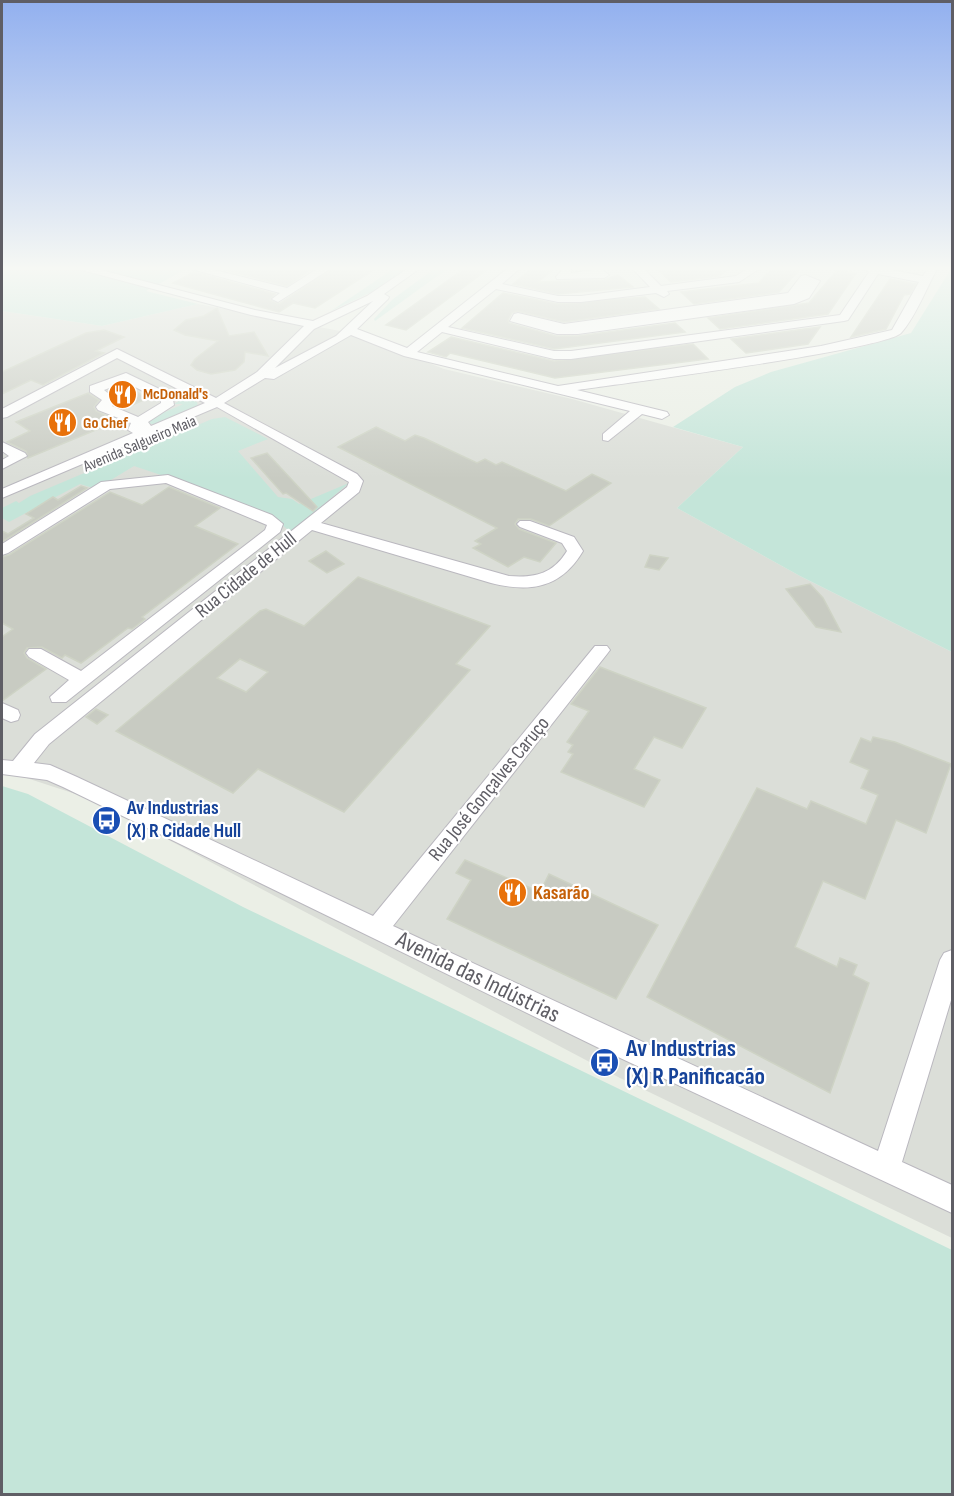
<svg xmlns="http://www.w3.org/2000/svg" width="954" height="1496" viewBox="0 0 954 1496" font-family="'Sofia Sans Condensed',sans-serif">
	<rect width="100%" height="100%" fill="#ebefe6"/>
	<polygon fill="#dbded8" points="198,304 356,334 444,369 572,399 743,447 677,508 800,576 952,652 952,1238 620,1078 91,799 2,770 2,311 102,326"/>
	<g fill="#c4e5d9">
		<polygon points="2,269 186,269 146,291 198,304 102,326 2,311"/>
		<polygon points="393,269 406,269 372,292 331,311"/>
		<polygon points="434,269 447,269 375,321 374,319 393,299"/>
		<polygon points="951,269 952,269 952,652 800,576 677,508 743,447 673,427 735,387 771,372 911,333"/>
		<path d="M 184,398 L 197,402 L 198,407 L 155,425 L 148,423 L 147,421 C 157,414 171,410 183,404 L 174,404 Z"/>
		<polygon points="225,417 268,439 238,451 278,497 292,499 299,504 349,483 291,532 282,525 200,488 134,466 96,489 80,484 9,522 2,518 2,508 16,501 19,503 30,496 212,419"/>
		<polygon points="2,786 28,794 243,907 952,1250 952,1494 2,1494"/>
	</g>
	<g fill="#c8cbc2" stroke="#ced3c5" stroke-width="1.5" fill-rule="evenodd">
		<polygon points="221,269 312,269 287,286"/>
		<polygon points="332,269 375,269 315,308 293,303 279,312 173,283 194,272 275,294 270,300 279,304"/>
		<polygon points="464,269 488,269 406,330 386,325"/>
		<polygon points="531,269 554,269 538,282 604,280 618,275 633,287 558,294 513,284"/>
		<polygon points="657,269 727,269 720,276 671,282"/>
		<polygon points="771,269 800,269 779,292 694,304 681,292 759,283"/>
		<polygon points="837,270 856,273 828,314 720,329 708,318 809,303"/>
		<polygon points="890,279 916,284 910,294 904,295 886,329 851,337"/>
		<polygon points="503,293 558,304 645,297 659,309 564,322 517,311 512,313 508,320 509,323 556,336 578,336 675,323 685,332 554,349 462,328"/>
		<polygon points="217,308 229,336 254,332 268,356 245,352 244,362 235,370 211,374 197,370 191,365 195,359 218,341 185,335 174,330 186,320 204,316"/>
		<polygon points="820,327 808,344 746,353 731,339"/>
		<polygon points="104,330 124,337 96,351 104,353 43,385 31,380 2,394 2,372 86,333"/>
		<polygon points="451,337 554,361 693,344 708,359 555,378 450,353 446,357 428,352"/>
		<polygon points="123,385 148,398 124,409 115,405 118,400 108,391"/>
		<polygon points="88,393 99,400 94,407 96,411 107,416 99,420 108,425 28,458 26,451 7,442 30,431 16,422"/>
		<polygon points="376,427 405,441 415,435 424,438 477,463 485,459 496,465 502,462 566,491 592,474 611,483 549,526 531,519 518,519 515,524 519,529 556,543 540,562 524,557 508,567 473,548 481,544 475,541 497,528 338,447"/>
		<polygon points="267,453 317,507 313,511 286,493 283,494 251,458"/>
		<polygon points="81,486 87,488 2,542 2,531 8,534 34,518 26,514 53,497 58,500"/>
		<polygon points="169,487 220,508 195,526 238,544 142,617 145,619 132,629 128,628 81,663 65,655 62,658 42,647 27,648 24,653 27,658 46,669 2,701 2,637 13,629 2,623 2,557 9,555 110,492 142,505"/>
		<polygon points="326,551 344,564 327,573 309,561"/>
		<polygon points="650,555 668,558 659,570 645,567"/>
		<path d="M 358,577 L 490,626 L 456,664 L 470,670 L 344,812 L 258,769 L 233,793 L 116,731 L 260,611 L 266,609 L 304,626 ZM 240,659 L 268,672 L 246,692 L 217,678 Z"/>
		<polygon points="810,584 823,598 841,632 816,627 786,589"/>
		<polygon points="600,667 706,708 682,748 654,737 634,769 660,780 644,807 561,772 573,754 568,752 573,745 567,742 589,711 571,704"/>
		<polygon points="96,709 108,715 97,724 86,717"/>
		<polygon points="873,737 895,742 951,764 926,833 896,820 865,899 823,881 795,947 837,967 840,958 857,965 853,975 869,983 830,1093 647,997 757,788 807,809 811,801 866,824 878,795 861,788 869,770 850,762 861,738 871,742"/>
		<polygon points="465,860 540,892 549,874 658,925 616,999 447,919 471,880 456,873"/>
	</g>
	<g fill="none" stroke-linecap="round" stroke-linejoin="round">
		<defs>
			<g id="minor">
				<path d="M 78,269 L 97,269 L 255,310 L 313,321 L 367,296 L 407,269 L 419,269 L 384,294 L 389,297 L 388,299 L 357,329 L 407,348 L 507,269 L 519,269 L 502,284 L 558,296 L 581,296 L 650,287 L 633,269 L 644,269 L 661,286 L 736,276 L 747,269 L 759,269 L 739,282 L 667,291 L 669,294 L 664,297 L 656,293 L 581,302 L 558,302 L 496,289 L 448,327 L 554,351 L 571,351 L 840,315 L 869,272 L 864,269 L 887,269 L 923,276 L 927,269 L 937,269 C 927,287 915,318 901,333 C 885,350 619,384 577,390 L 667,412 L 669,415 L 662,419 L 642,414 L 608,441 L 603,440 L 603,434 L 630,411 L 404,356 L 351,335 L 274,379 L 265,378 L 224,403 L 357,474 L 363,481 L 359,492 L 321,523 L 509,576 C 535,578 553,574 567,551 L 562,543 L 520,527 L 517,524 L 520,521 L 530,521 L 574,537 L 583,551 C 561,588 531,593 491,583 L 312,530 L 49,744 L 34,763 L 50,765 L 77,777 L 373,916 L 595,646 L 607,646 L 610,650 L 607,654 L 393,926 L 878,1151 L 940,960 L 944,953 L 952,950 L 952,997 L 902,1162 L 952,1185 L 952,1213 L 601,1049 L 63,787 L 47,780 L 2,774 L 2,760 L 13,761 L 35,734 L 347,487 L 349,482 L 217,407 L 2,498 L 2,489 L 133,433 L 128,430 L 131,423 L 98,410 L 96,407 L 102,400 L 90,392 L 90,386 L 126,373 L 172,395 L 174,405 L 148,422 L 151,426 L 205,403 L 117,358 L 7,417 L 2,418 L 2,409 L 117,349 L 216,398 L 257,372 L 304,326 L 251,315 ZM 878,274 L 919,282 L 892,330 L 821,346 L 558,386 L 417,352 L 442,332 L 554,359 L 571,359 L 844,321 L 848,320 ZM 373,301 L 336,336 L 275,368 L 314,329 ZM 125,382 L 161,400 L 161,403 L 138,417 L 112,406 L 116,400 L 104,390 Z"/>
				<polygon points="210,269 287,288 317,269 330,269 278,302 272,299 280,293 195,270"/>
				<polygon points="563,269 571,269 571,273 601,269 609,275 604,278 557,279 556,277"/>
				<polygon points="805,275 820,281 809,298 794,304 578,334 557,334 510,321 514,314 518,313 564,324 788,293 801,276"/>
				<polygon points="2,442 25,453 27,456 2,469 2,460 9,456 2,451"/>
				<polygon points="168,475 272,515 283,524 280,532 66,702 52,702 50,697 69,680 29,657 26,653 29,649 41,649 81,671 265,530 267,525 166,483 110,489 8,553 2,555 2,544 101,482"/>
				<polygon points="2,703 18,710 20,715 18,720 11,722 2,718"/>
			</g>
		</defs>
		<use href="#minor" stroke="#bab8bf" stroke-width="2"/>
		<use href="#minor" fill="#fff" fill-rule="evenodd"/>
	</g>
	<linearGradient id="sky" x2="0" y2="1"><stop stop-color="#92b0ef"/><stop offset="0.56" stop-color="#f6f8f4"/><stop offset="1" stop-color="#f6f8f4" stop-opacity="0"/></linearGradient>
	<rect width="954" height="479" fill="url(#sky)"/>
	<defs>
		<symbol id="restaurant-disc" viewBox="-11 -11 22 22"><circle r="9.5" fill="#e8710a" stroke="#fff"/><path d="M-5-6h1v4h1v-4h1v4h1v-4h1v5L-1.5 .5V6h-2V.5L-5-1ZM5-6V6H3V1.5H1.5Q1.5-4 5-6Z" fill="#fff"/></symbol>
		<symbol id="bus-disc" viewBox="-11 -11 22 22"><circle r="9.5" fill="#1a4fb4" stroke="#fff"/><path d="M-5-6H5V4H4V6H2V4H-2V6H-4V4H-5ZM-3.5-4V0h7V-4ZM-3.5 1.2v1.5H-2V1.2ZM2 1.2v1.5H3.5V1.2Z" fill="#fff"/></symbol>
	</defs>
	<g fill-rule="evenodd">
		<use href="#restaurant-disc" x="106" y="378" width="33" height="33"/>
		<use href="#restaurant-disc" x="46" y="406" width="33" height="33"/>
		<use href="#bus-disc" x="90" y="804" width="33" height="33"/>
		<use href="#restaurant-disc" x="496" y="876" width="33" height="33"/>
		<use href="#bus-disc" x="588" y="1046" width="33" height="33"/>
	</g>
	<g text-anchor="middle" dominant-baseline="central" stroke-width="4.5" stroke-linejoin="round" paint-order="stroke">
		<g font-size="16" font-weight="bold" fill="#c56008" stroke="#fff" text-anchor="start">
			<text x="143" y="394">McDonald's</text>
			<text x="83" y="423">Go Chef</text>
		</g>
		<g font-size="16" fill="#5f5e65" stroke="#fff">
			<text transform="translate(140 444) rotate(-23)">Avenida Salgueiro Maia</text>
		</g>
		<g font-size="20" fill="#5f5e65" stroke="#fff">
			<text transform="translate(246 575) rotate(-39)">Rua Cidade de Hull</text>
			<text transform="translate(489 789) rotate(-51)">Rua José Gonçalves Caruço</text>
		</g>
		<g font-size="20" font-weight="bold" fill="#164399" stroke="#fff" text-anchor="start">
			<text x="127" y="808">Av Industrias<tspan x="127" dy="23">(X) R Cidade Hull</tspan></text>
		</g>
		<g font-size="20" font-weight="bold" fill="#c56008" stroke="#fff" text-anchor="start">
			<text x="533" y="893">Kasarão</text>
		</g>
		<g font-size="24" fill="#5f5e65" stroke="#fff">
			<text transform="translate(478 977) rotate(26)">Avenida das Indústrias</text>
		</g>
		<g font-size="24" font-weight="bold" fill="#164399" stroke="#fff" text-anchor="start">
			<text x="626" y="1048">Av Industrias<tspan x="626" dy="28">(X) R Panificacão</tspan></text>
		</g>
	</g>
	<rect width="954" height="1496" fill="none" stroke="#5f5e65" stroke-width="6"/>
</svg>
